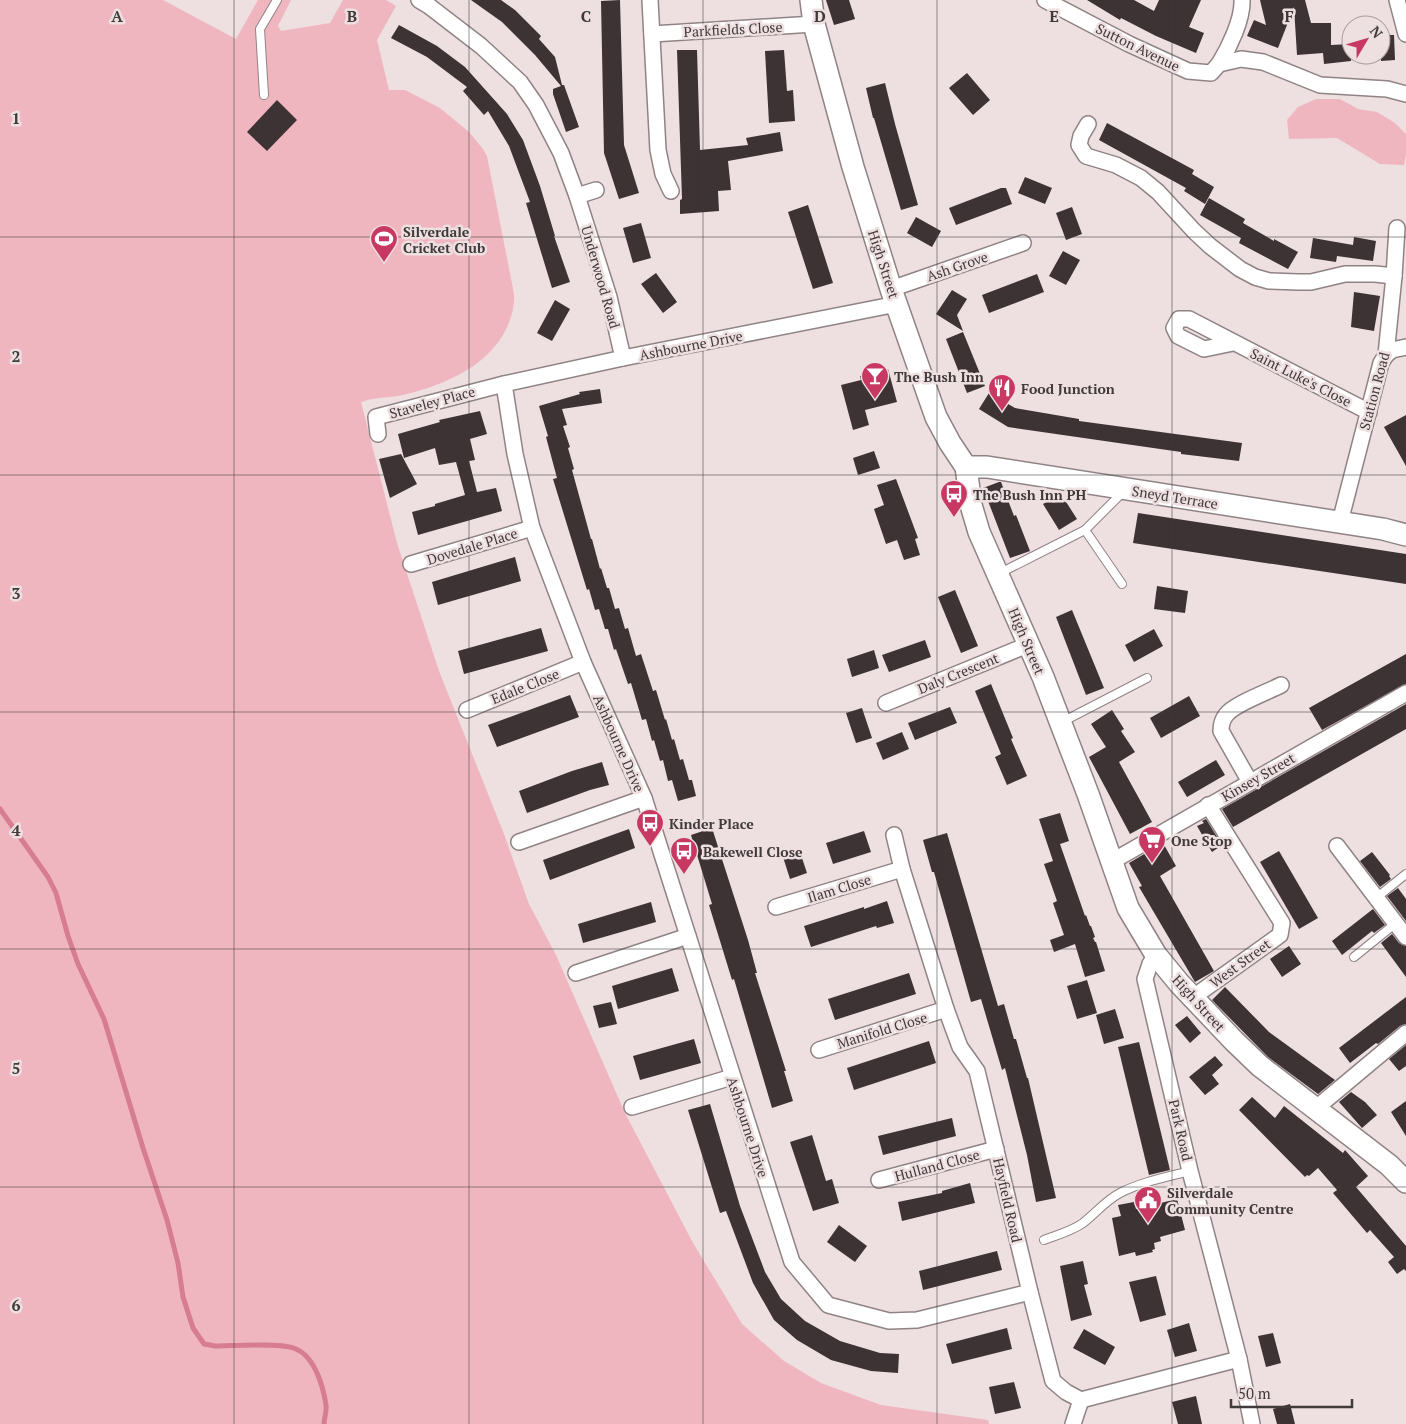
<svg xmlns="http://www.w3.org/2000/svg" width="1406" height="1424" viewBox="0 0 1406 1424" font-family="'PT Serif',serif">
	<rect width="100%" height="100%" fill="#eedfe1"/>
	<g fill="#f0b6c0">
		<path d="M 0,0 L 163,0 L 236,39 L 258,0 L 291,0 L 278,26 L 281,31 L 330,23 L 343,0 L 386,0 L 396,6 L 377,40 L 389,90 L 405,90 L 440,108 L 469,132 L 483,149 L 487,156 L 514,294 C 514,300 514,307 512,313 C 500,362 447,385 403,395 C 389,398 374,397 361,402 L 397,543 L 439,671 L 504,834 L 529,904 L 556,955 L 625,1113 L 693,1243 L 742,1324 L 784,1361 L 821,1383 L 881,1405 L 988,1420 L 989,1424 L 0,1424 Z"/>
		<polygon points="1316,99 1340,99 1358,109 1377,112 1395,123 1406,134 1406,154 1404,165 1380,164 1337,138 1289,139 1287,120 1298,107"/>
	</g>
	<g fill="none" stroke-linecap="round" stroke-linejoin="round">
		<path stroke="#d67d8f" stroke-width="5" d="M 0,809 L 48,877 L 56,893 L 68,936 L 78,964 L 104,1019 L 143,1148 L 167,1220 L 178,1263 L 183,1297 L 193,1328 L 204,1344 L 215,1346 C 232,1346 282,1342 296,1349 C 315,1357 323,1386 326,1405 C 327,1411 324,1418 324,1424"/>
	</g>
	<g fill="#3d3234">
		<polygon points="471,0 501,0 515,10 541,36 539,39 555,57 562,85 564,85 579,127 566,132 553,94 553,89 561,86 535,55 502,22"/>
		<polygon points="620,0 624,145 639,193 619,199 604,153 601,1"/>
		<polygon points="826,0 849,0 855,19 834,25"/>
		<polygon points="1087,0 1134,0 1154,11 1159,0 1201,0 1189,27 1204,33 1196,53 1156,36 1121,18 1120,20"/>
		<polygon points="1260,0 1305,0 1311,23 1331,23 1331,45 1351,44 1351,61 1324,64 1323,53 1297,55 1294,7 1278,48 1247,36 1254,20 1266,25"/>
		<polygon points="399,25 437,46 465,67 507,114 523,140 540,186 555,236 554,236 570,282 552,288 526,203 530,202 509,146 488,111 484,115 463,91 467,87 427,57 391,38"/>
		<polygon points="1381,35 1394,35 1395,60 1381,61"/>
		<polygon points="677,50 697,50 700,150 748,145 746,138 780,132 783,151 728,161 731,190 718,191 719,211 680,214 680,200 682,199"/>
		<polygon points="784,50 787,91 793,90 795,121 769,123 765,51"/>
		<polygon points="967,73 990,100 973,115 949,88"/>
		<polygon points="885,83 895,124 918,205 901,210 874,118 873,118 866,88"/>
		<polygon points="277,100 297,120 267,151 247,132"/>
		<polygon points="1107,123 1194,170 1192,174 1214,187 1205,204 1184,191 1186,188 1099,140"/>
		<polygon points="1025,177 1052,188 1045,204 1018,193"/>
		<polygon points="1001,188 1006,188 1012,204 956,225 949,208"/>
		<polygon points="1209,198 1245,219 1243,223 1274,241 1274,239 1298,252 1288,269 1239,243 1241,238 1200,215"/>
		<polygon points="808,205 833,283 813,289 788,212"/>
		<polygon points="1072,207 1082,234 1066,240 1056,213"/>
		<polygon points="916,217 941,231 932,247 907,233"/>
		<polygon points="641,223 651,258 633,263 623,228"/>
		<polygon points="1354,237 1376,241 1373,261 1337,256 1336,262 1310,258 1313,238 1353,245"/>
		<polygon points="1063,251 1080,260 1066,285 1049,276"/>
		<polygon points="656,273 677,302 663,313 641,284"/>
		<polygon points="1037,274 1044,292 989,313 982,295"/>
		<polygon points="952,290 967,299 957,315 963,331 936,314"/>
		<polygon points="1354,292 1380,296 1374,331 1351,327"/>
		<polygon points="555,300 570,309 552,341 537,333"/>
		<polygon points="963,332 985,386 967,393 946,339"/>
		<polygon points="888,369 897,402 865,410 869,425 853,430 841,385 861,380 860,376"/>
		<polygon points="600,389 602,403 562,409 567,425 563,426 570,447 568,448 574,469 572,470 591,539 592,539 600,569 601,568 607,588 609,588 615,609 619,608 625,629 628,628 636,656 641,654 653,691 656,690 665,720 666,719 672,740 674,739 680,760 683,759 689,780 692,780 696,796 678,801 672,780 668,781 663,760 660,761 654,740 652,741 646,719 642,720 631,683 628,684 616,649 614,650 608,629 605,629 599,609 595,610 589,589 587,590 553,479 557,478 546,437 548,436 539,406 580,394 579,392"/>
		<polygon points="989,393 1015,408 1079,419 1079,421 1242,443 1239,461 1181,454 1181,452 1008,427 979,409"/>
		<polygon points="480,411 487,434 470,439 475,460 469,461 477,492 496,488 502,511 418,535 412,512 435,506 435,504 465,495 456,462 439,465 435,448 404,458 398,434 440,422 439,420"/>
		<polygon points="1406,415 1406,466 1384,427"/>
		<polygon points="874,451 880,468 858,475 853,458"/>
		<polygon points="401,454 417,484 390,498 379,459"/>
		<polygon points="896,479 918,538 915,539 920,555 904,560 897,540 886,544 874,509 884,505 877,485"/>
		<polygon points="999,482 1001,482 1014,516 1016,515 1030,551 1010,558 983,488"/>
		<polygon points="1061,494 1077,519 1059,530 1043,504"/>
		<polygon points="1138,513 1406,554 1406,584 1133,543"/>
		<polygon points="515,557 521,581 438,605 432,582"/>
		<polygon points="1157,586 1188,591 1185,613 1154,609"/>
		<polygon points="955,590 978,646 961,653 938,597"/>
		<polygon points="1072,610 1104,688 1086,695 1056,617"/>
		<polygon points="541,628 548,651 464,674 458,651"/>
		<polygon points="1154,629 1163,646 1134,662 1125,645"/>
		<polygon points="925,640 931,657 889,672 882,655"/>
		<polygon points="874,650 879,668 852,677 847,659"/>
		<polygon points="1406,654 1406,684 1322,730 1309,708"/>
		<polygon points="991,684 1013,738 1011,739 1027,776 1007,785 995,757 1001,754 975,691"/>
		<polygon points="570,695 579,717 497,747 488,725"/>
		<polygon points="1189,696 1200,716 1161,738 1150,718"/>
		<polygon points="1406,704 1406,729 1233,827 1222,809"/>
		<polygon points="950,707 957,723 915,740 908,723"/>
		<polygon points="862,708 872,738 856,743 846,713"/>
		<polygon points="1112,710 1124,729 1121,731 1135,752 1119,762 1152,822 1130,834 1089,757 1106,747 1091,724"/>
		<polygon points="902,732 909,749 883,760 876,743"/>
		<polygon points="1216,760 1225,775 1187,797 1178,782"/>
		<polygon points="602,762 609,785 590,790 527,813 519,791 572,771"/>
		<polygon points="1060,813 1069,841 1060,844 1085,916 1086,915 1090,926 1091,926 1095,937 1093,938 1095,942 1096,942 1105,971 1085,977 1075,944 1054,952 1050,940 1064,935 1053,903 1057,901 1044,864 1053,861 1039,819"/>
		<polygon points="1206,819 1222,845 1212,852 1197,826 1204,823 1202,821"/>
		<polygon points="712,828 748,940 757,973 755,973 786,1071 784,1071 793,1101 772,1108 734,979 732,980 709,905 712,904 691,835"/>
		<polygon points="629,829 635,848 550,880 543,860"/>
		<polygon points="864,831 871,852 833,864 826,843"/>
		<polygon points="947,833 998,1006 1004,1004 1014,1039 1016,1039 1027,1078 1028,1078 1056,1198 1036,1202 1027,1155 1005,1068 1002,1070 981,999 971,1002 934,872 932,872 923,840"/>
		<polygon points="1163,843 1176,866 1160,876 1214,971 1195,982 1139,887 1142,886 1129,863"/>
		<polygon points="1279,851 1318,918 1299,929 1260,862"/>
		<polygon points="800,852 807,873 790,879 783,857"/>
		<polygon points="1372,852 1390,875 1389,876 1391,879 1380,887 1360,861"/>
		<polygon points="1398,888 1406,899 1406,921 1387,896"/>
		<polygon points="887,901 894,923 877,928 876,926 811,947 804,926 864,907 864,909"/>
		<polygon points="651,902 656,922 583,943 578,924"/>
		<polygon points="1373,909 1385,925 1374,933 1372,931 1342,955 1332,941"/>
		<polygon points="1392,934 1399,943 1406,946 1406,977 1381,943"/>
		<polygon points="1289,946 1301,964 1282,977 1270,959"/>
		<polygon points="672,968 679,991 618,1009 612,986"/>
		<polygon points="909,973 916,994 835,1020 828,999"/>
		<polygon points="1087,980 1097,1013 1077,1019 1067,986"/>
		<polygon points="1225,987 1269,1032 1335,1080 1318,1094 1268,1057 1212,1000"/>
		<polygon points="1406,997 1406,1024 1400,1026 1378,1044 1376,1043 1350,1063 1339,1048"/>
		<polygon points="611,1002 617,1024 599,1028 593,1006"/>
		<polygon points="1115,1009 1124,1038 1104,1044 1096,1015"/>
		<polygon points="1187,1016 1201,1033 1190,1043 1175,1025"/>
		<polygon points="694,1039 701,1063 640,1080 633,1056"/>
		<polygon points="929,1041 936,1063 854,1090 847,1068"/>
		<polygon points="1139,1042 1170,1170 1149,1175 1118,1047"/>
		<polygon points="1406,1045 1406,1066 1399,1071 1389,1059"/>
		<polygon points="1215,1056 1223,1065 1212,1075 1219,1084 1205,1095 1189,1077"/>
		<polygon points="1351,1092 1365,1102 1377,1115 1362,1128 1339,1102"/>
		<polygon points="1252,1097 1275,1118 1284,1106 1343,1153 1345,1150 1368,1176 1356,1187 1406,1246 1406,1271 1404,1269 1397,1274 1388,1262 1394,1257 1370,1230 1367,1233 1333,1193 1337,1190 1318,1168 1309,1176 1307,1175 1305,1177 1239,1110"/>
		<polygon points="1406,1101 1406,1136 1391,1112"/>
		<polygon points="710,1104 740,1206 765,1272 781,1299 805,1321 840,1341 880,1353 899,1354 898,1373 871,1371 831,1360 797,1340 774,1320 753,1283 726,1211 720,1213 688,1110"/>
		<polygon points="952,1118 956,1136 883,1155 878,1136"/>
		<polygon points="812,1135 826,1181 832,1179 839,1203 813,1211 790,1142"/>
		<polygon points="970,1183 975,1203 902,1221 898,1202 942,1193 942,1191"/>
		<polygon points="1177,1199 1185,1230 1160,1237 1161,1241 1154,1243 1155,1249 1152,1250 1153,1252 1136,1256 1135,1252 1119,1256 1112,1218 1121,1216 1118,1205 1134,1202 1136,1209"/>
		<polygon points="839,1225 867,1246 855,1262 827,1242"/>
		<polygon points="997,1251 1002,1270 923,1290 919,1271"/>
		<polygon points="1083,1261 1088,1284 1084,1285 1092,1315 1071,1321 1060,1266"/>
		<polygon points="1156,1276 1166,1315 1140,1322 1129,1282"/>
		<polygon points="1189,1323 1197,1351 1175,1357 1167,1330"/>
		<polygon points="1007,1328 1012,1349 952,1364 946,1344"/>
		<polygon points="1084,1329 1115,1347 1105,1365 1073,1348"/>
		<polygon points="1273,1333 1281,1363 1266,1367 1258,1336"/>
		<polygon points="1014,1382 1021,1408 995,1414 989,1387"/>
		<polygon points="1196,1396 1202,1424 1178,1424 1172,1402"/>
		<polygon points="1290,1404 1295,1424 1277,1424 1273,1409"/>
	</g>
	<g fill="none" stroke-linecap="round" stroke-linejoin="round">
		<defs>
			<g id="lane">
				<polyline points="264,95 260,29 277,0"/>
				<polyline points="1085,530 1122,584"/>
				<polyline points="998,574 1085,530 1123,492"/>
				<polyline points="1062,722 1147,678"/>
				<polyline points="1376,898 1406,874"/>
				<polyline points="1354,957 1396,923"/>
				<path d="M 1044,1240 C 1057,1235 1072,1231 1083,1223 C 1096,1213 1105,1201 1120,1193 C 1141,1182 1167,1177 1190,1171"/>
			</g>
			<g id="street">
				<polyline points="419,0 429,6 481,46 520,82 536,105 561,153 577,196 609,297 623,358"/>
				<polyline points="650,0 658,150 663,174 671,191"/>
				<polyline points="1045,0 1129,44 1188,71 1211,73 1219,64 1241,59 1263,62 1320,85 1387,89 1406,94"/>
				<polyline points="1397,0 1406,34"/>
				<polyline points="652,34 814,24"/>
				<path d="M 1219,64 C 1229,48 1243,19 1242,0"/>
				<polyline points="1088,124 1081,136 1079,145 1086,156 1116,165 1141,178 1158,192 1194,231 1210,246 1240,269 1255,277 1269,281 1298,282 1311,282 1345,274 1375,274 1394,276"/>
				<polyline points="577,196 596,190"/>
				<polyline points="891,289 1023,243"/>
				<polyline points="897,304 623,358 504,384 515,454 532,528 583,662 644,798 792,1262 828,1305 889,1321 917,1320 1030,1292"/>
				<polyline points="1233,343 1204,349 1178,336 1174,328 1179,319 1189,319 1369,412"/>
				<polyline points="1386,355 1392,350 1406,347"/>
				<polyline points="378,434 376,417 504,384"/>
				<polyline points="1340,522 1381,363 1386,355 1394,276 1397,228"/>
				<polyline points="411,564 532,528"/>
				<polyline points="886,703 1030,644"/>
				<polyline points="467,710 583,662"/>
				<path d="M 1250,782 L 1221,731 C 1221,725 1222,720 1226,715 C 1234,704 1268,692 1281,685"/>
				<polyline points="894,835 902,869 946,1009 960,1047 977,1071 1030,1292 1053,1381 1066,1392 1081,1400 1239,1359"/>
				<polyline points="519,842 644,798"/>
				<polyline points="1337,846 1406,937"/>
				<polyline points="1111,862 1406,693"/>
				<polyline points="776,907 902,869"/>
				<polyline points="1156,955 1150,964 1145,979 1190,1171 1239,1359 1252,1424"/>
				<polyline points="576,973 688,936"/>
				<polyline points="1192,998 1280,935 1282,923 1208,805"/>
				<polyline points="819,1050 946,1009"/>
				<polyline points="632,1107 732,1077"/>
				<polyline points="1315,1109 1406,1033"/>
				<polyline points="879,1180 996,1149"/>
				<polyline points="1073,1424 1081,1400"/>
			</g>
			<g id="secondary">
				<polyline points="811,0 814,24 853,167 891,289 936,417 950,443 966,467 971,505 979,532 1043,677 1088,794 1128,908 1156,955 1179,983 1234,1041 1260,1066 1389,1165 1406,1182"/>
				<polyline points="966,467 987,467 1383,529 1406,535"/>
			</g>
		</defs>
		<use href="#lane" stroke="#908385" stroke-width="10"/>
		<use href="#street" stroke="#908385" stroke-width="18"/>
		<use href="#secondary" stroke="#908385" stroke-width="24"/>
		<use href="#lane" stroke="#fff" stroke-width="8"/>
		<use href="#street" stroke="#fff" stroke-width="15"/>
		<use href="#secondary" stroke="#fff" stroke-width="21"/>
	</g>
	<path fill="none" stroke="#403a3b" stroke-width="1" stroke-opacity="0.55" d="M 234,0 L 234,1424M 469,0 L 469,1424M 703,0 L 703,1424M 937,0 L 937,1424M 1172,0 L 1172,1424M 0,237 L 1406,237M 0,475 L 1406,475M 0,712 L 1406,712M 0,949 L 1406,949M 0,1187 L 1406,1187"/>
	<defs>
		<symbol id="stadium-pin" viewBox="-11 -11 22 30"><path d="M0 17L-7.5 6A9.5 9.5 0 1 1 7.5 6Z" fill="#c73963" stroke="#eedfe1"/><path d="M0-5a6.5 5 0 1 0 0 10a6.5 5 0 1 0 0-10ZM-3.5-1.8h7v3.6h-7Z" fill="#fff"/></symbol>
		<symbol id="bar-pin" viewBox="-11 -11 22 30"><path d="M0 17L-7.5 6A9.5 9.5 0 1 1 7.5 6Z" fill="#c73963" stroke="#eedfe1"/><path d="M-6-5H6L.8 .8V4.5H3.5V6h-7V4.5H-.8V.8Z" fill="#fff"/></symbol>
		<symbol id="restaurant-pin" viewBox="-11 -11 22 30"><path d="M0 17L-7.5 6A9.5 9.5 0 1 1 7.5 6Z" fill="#c73963" stroke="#eedfe1"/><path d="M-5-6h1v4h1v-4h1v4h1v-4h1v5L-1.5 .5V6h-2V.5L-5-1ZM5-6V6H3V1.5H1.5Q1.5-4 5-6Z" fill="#fff"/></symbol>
		<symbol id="bus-pin" viewBox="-11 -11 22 30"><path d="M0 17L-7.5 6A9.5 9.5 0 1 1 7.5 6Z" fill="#c73963" stroke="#eedfe1"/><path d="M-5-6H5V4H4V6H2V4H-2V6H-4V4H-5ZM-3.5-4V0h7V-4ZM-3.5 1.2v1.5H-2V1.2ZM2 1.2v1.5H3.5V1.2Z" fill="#fff"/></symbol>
		<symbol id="supermarket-pin" viewBox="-11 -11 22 30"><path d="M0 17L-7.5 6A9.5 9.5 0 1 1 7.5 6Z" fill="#c73963" stroke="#eedfe1"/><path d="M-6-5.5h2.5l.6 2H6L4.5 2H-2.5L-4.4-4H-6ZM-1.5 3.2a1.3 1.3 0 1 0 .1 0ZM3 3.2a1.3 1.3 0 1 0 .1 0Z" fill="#fff"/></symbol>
		<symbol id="civic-pin" viewBox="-11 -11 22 30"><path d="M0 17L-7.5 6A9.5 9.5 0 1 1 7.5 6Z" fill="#c73963" stroke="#eedfe1"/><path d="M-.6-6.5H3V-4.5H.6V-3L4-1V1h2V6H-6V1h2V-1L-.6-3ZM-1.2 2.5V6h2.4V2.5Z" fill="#fff"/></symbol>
	</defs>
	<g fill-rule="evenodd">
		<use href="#stadium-pin" x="368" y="223" width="32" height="43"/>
		<use href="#bar-pin" x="859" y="360" width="32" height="43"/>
		<use href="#restaurant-pin" x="986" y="372" width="32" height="43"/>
		<use href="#bus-pin" x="938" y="478" width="32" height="43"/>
		<use href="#bus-pin" x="634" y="807" width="32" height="43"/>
		<use href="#supermarket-pin" x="1136" y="824" width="32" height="43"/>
		<use href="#bus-pin" x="668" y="835" width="32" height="43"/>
		<use href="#civic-pin" x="1132" y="1184" width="32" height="43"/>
	</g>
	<g text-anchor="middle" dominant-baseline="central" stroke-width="5" stroke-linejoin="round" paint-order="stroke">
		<g font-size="14" fill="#403a3b" stroke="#eedfe1">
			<text transform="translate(733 29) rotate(-3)">Parkfields Close</text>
			<text transform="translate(1138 47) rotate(26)">Sutton Avenue</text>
			<text transform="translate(884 264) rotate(72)">High Street</text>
			<text transform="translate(957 266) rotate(-19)">Ash Grove</text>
			<text transform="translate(601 277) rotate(74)">Underwood Road</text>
			<text transform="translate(691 345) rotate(-11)">Ashbourne Drive</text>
			<text transform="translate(1301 377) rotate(27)">Saint Luke's Close</text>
			<text transform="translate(1374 391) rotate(-75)">Station Road</text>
			<text transform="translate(432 402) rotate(-15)">Staveley Place</text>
			<text transform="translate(1175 497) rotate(9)">Sneyd Terrace</text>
			<text transform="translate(472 546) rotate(-17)">Dovedale Place</text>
			<text transform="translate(1027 641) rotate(67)">High Street</text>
			<text transform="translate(958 673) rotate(-22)">Daly Crescent</text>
			<text transform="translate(525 686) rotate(-22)">Edale Close</text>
			<text transform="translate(619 743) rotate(66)">Ashbourne Drive</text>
			<text transform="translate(1258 777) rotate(-30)">Kinsey Street</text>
			<text transform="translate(839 888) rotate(-17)">Ilam Close</text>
			<text transform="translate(1240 963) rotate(-36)">West Street</text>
			<text transform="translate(1199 1003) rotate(48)">High Street</text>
			<text transform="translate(882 1030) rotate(-17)">Manifold Close</text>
			<text transform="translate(748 1127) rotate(72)">Ashbourne Drive</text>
			<text transform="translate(1181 1130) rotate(77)">Park Road</text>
			<text transform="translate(937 1165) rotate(-15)">Hulland Close</text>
			<text transform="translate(1008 1200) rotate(77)">Hayfield Road</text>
		</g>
		<g font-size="14" font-weight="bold" fill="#403a3b" stroke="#eedfe1" text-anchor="start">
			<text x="403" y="231">Silverdale<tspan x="403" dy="16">Cricket Club</tspan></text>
			<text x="894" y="376">The Bush Inn</text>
			<text x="1021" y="388">Food Junction</text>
			<text x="973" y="494">The Bush Inn PH</text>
			<text x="669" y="823">Kinder Place</text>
			<text x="1171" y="840">One Stop</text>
			<text x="703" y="851">Bakewell Close</text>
			<text x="1167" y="1192">Silverdale<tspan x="1167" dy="16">Community Centre</tspan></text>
		</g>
	</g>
	<g font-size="16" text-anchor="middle" font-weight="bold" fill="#403a3b" stroke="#eedfe1" stroke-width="5" stroke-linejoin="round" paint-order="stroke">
		<text x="117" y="22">A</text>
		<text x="352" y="22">B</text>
		<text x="586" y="22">C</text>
		<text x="820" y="22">D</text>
		<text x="1054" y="22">E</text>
		<text x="1289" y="22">F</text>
		<text x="16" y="124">1</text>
		<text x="16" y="362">2</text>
		<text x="16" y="599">3</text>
		<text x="16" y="836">4</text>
		<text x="16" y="1074">5</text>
		<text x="16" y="1311">6</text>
	</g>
	<g transform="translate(1366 40) rotate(52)"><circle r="24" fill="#eedfe1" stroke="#a89d9f"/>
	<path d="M0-4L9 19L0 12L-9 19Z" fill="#c73963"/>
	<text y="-8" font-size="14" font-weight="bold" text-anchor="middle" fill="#403a3b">N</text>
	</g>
	<path d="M1231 1399v8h121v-8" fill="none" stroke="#403a3b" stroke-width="2.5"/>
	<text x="1238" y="1399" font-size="15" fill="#403a3b" stroke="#eedfe1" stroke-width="4" paint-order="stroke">50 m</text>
</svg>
